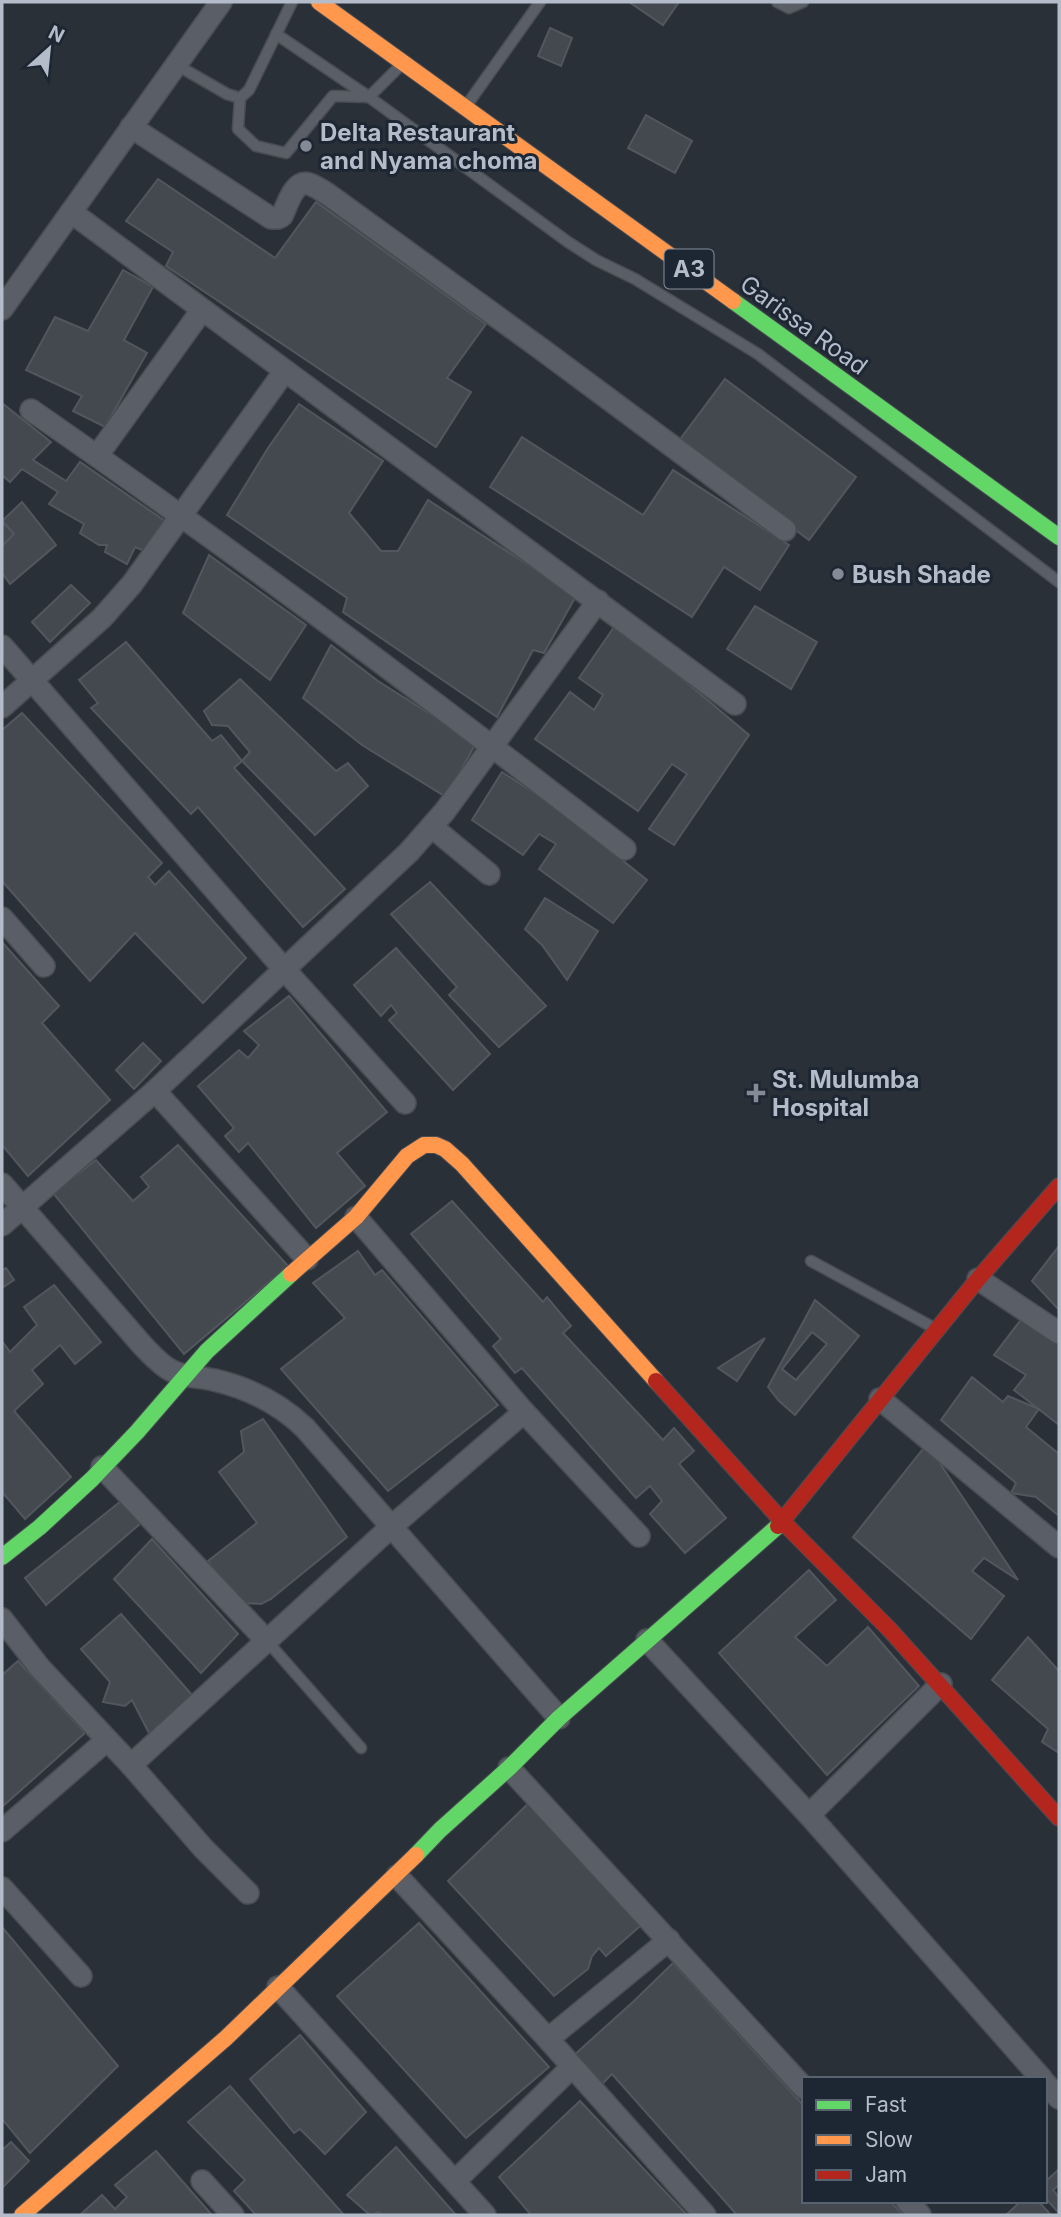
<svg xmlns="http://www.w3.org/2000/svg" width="1061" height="2217" viewBox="0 0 1061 2217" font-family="Inter,sans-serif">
	<rect width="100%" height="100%" fill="#2a3038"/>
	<g fill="#444950" stroke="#52575f" stroke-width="2" fill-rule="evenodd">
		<polygon points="629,2 679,2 663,25"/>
		<polygon points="550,28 572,38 561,66 538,56"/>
		<polygon points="646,115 692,141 675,173 628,148"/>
		<polygon points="158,179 275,258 316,202 486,324 447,378 471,392 436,447 166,266 173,252 126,221"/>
		<polygon points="123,270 153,287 124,340 147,353 105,427 73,411 82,396 26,370 55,317 88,331"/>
		<polygon points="725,379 856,477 809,540 678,442"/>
		<polygon points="2,403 51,442 33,460 66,481 80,462 165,521 147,552 135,547 127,564 105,552 107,545 99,545 80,533 84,524 49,504 58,492 22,469 10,482 2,475"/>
		<polygon points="299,404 383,461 349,513 381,551 398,551 428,500 576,596 544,653 533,650 497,717 343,612 347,598 227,515 268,448"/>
		<polygon points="522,437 643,515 673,470 789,545 760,590 724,567 692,617 490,487"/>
		<polygon points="22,502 56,545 10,584 2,573 2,546 14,534 2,521"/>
		<polygon points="2,521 14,534 2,546"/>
		<polygon points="209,555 306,625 270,680 183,613"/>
		<polygon points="71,585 90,603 50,642 32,622"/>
		<polygon points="755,606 817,642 791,689 727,649"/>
		<polygon points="614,627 642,645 749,735 674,845 649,829 687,774 672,764 638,811 535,739 570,692 594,710 603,695 579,678"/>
		<polygon points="126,642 212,741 221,735 242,761 234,768 345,889 303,927 198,807 191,814 91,708 98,703 79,680"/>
		<polygon points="331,645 378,681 476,743 446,797 362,745 303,698"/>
		<polygon points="240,679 336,771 348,763 368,786 315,835 242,761 250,752 228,726 212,725 204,711"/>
		<polygon points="22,713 162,863 148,877 155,885 169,871 246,958 203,1003 135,933 90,981 2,881 2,730"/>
		<polygon points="502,772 552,804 647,880 613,923 539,869 556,844 539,834 523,855 472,820"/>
		<polygon points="430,882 546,1006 499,1047 449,995 457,987 391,914"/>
		<polygon points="545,898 598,931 567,980 542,945 525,929"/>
		<polygon points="2,942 59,1006 42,1023 110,1100 28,1176 2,1145"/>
		<polygon points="396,948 490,1054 453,1090 389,1020 397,1013 391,1005 381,1016 354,985"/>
		<polygon points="289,996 387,1112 337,1153 365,1186 316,1228 248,1143 239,1152 225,1136 234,1128 198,1086 239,1050 248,1058 259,1045 244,1031"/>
		<polygon points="143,1043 161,1061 134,1089 116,1070"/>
		<polygon points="178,1145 288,1266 184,1354 53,1193 96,1160 133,1201 149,1187 141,1177"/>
		<polygon points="452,1201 543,1302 547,1297 571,1326 563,1333 663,1440 674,1428 694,1451 679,1464 726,1518 685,1553 650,1514 662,1501 650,1486 636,1498 522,1368 515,1373 493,1346 501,1339 411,1234"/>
		<polygon points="1059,1246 1059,1310 1032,1281"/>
		<polygon points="358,1251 375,1275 382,1270 498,1405 388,1491 281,1369 345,1318 313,1283"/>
		<polygon points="6,1268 14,1280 2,1288 2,1270"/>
		<polygon points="54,1285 101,1342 75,1364 60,1345 32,1370 43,1384 14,1411 71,1477 25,1519 2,1492 2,1341 10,1352 37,1325 24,1307"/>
		<path d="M 815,1300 L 859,1336 L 795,1415 L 779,1401 L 768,1387 ZM 812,1332 L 827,1344 L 796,1380 L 782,1369 Z"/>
		<polygon points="1026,1313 1059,1340 1059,1425 1014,1390 1026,1375 994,1355"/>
		<polygon points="765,1338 737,1381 718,1368"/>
		<polygon points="972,1377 1003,1402 1008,1396 1039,1409 1026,1427 1059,1454 1059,1516 1036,1497 1011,1493 1016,1483 941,1420"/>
		<polygon points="263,1419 347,1537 271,1599 261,1604 246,1603 230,1592 208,1561 257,1523 219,1472 244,1452 241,1431"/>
		<polygon points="927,1444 1018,1580 984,1558 972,1571 1004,1596 971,1639 853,1537"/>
		<polygon points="121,1501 141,1523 46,1605 25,1578"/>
		<polygon points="152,1539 238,1634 201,1673 114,1579"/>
		<polygon points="809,1570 836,1600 795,1637 827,1666 868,1627 919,1686 827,1775 719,1653"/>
		<polygon points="121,1614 192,1695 150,1735 132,1700 125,1706 103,1702 110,1682 81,1649"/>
		<polygon points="1028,1637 1059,1671 1059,1753 1042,1742 1048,1729 992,1680"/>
		<polygon points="18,1661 85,1733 2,1807 2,1675"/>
		<polygon points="535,1797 646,1921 606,1956 599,1948 592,1956 588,1969 554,1996 448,1881"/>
		<polygon points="419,1923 549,2067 466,2138 337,1996"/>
		<polygon points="2,1927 118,2066 30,2153 2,2119"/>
		<polygon points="673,1963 804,2106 804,2201 890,2201 903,2215 737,2215 612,2074 599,2087 573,2056 634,2001"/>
		<polygon points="300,2035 366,2112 325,2154 300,2129 294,2133 250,2079"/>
		<polygon points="230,2086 344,2215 256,2215 234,2191 245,2180 188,2122"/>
		<polygon points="580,2101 687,2215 531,2215 499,2177"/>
		<polygon points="11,2142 29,2161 2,2188 2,2150"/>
		<polygon points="396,2147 456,2215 382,2215 378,2212 374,2215 370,2215 347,2195"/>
		<polygon points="156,2151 212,2215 80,2215 102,2195 115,2209 127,2197 115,2185"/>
		<polygon points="1059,2169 1059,2185 1053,2190 1059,2197 1059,2213 1045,2198 1045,2182"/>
		<polygon points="1021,2201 1038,2201 1051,2215 1006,2215"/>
	</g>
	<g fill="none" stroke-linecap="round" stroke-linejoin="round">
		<defs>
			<g id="lane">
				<polyline points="777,2 789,8 803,2"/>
				<polyline points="276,34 369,97 568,242 596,260 635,279 758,354 1059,582"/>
				<polyline points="175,64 227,94 240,98 249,90 292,2"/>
				<polyline points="240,98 238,129 256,146 286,153 333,96 369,97 399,67"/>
				<polyline points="469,102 540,2"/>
				<polyline points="811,1261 936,1329"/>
				<polyline points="267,1641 361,1748"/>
			</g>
			<g id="street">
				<path d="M 131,127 L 271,218 L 278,218 L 282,216 C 287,206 294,179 309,184 C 315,186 323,191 329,195 L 544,351 L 785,530"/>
				<path d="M 71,212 C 291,377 515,539 735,704"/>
				<polyline points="2,309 221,2"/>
				<path d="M 31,410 C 233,550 431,698 625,849"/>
				<polyline points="97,456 202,310"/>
				<polyline points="2,646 284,969 405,1103"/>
				<polyline points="2,707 102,618 132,584 284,372"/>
				<polyline points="432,827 489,874"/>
				<polyline points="2,918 44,966"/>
				<path d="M 2,1184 L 143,1346 C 150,1353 158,1362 167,1368 C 182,1378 198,1376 214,1380 C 249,1388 280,1404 305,1428 L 559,1718"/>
				<polyline points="356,1217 524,1412 639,1536"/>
				<polyline points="2,1225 155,1091"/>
				<polyline points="307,1259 155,1091 409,852 445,811 598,601"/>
				<polyline points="978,1279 1059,1333"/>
				<polyline points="880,1399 1059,1547"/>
				<polyline points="102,1467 267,1641"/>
				<polyline points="2,1619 40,1668 131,1765 203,1848 248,1893"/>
				<polyline points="647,1640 809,1815 1042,2079"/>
				<polyline points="131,1765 391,1527 524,1412"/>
				<polyline points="509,1768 804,2088"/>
				<polyline points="809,1815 941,1684"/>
				<polyline points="2,1831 107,1740"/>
				<polyline points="397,1876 548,2039 705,2215"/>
				<polyline points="2,1888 81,1976"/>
				<polyline points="278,1987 485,2215"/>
				<polyline points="548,2039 669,1940"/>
				<polyline points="1045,2083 1059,2098"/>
				<polyline points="202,2181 233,2215"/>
				<polyline points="455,2181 572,2067"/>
				<polyline points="907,2201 920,2215"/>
			</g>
			<g id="fast">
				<polyline points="733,301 1059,537"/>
				<polyline points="2,1557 40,1527 92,1479 137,1432 207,1351 291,1274"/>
				<polyline points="416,1855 440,1830 509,1768 559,1718 778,1526"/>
			</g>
			<g id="slow">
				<polyline points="319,2 733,301"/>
				<polyline points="291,1274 356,1217 407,1156 424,1145 436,1145 445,1149 462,1164 656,1381"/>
				<polyline points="22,2215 226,2038 416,1855"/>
			</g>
			<g id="jam">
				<polyline points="656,1381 783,1522 890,1630 1059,1818"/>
				<polyline points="778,1526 978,1279 1059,1186"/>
			</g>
		</defs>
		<use href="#lane" stroke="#484c53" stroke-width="13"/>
		<use href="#street" stroke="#484c53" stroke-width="24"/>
		<use href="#fast" stroke="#484c53" stroke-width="18"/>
		<use href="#slow" stroke="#484c53" stroke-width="18"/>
		<use href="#jam" stroke="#484c53" stroke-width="18"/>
		<use href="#lane" stroke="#5a5e66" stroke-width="10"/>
		<use href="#street" stroke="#5a5e66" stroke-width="21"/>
		<use href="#fast" stroke="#63d668" stroke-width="16"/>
		<use href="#slow" stroke="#ff974d" stroke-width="16"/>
		<use href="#jam" stroke="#b3261e" stroke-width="16"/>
	</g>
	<g fill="#848b96" stroke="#1d2633" stroke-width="2.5">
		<circle cx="306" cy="146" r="7"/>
		<circle cx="838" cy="574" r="7"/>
		<path d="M752.5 1082.5h7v7h7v7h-7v7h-7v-7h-7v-7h7z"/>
	</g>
	<g text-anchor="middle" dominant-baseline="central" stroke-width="6" stroke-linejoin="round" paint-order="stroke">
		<rect fill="#1d2633" stroke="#878f9c" stroke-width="2" x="664.5" y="249.5" width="49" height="39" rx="5"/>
		<g font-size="23" font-weight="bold" fill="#b4bcc9">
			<text x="689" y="269">A3</text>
		</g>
		<g font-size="24" font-weight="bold" fill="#b4bcc9" stroke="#1d2633" text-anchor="start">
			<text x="320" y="132">Delta Restaurant<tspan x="320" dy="28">and Nyama choma</tspan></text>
			<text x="852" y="574">Bush Shade</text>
			<text x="772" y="1079">St. Mulumba<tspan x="772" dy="28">Hospital</tspan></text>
		</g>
		<g font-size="24" fill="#b4bcc9" stroke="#1d2633">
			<text transform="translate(804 325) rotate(36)">Garissa Road</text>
		</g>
	</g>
	<rect width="1061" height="2217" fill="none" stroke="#b4bcc9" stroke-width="7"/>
	<rect x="802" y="2077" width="245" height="126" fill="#1d2633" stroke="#59626f" stroke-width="2"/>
	<rect x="816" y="2100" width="35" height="10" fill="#63d668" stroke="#59626f" stroke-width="2"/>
	<text x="865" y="2112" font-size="21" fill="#b4bcc9">Fast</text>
	<rect x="816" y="2135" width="35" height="10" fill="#ff974d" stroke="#59626f" stroke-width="2"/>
	<text x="865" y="2147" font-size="21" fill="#b4bcc9">Slow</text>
	<rect x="816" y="2170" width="35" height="10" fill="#b3261e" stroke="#59626f" stroke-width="2"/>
	<text x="865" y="2182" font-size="21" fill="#b4bcc9">Jam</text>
	<g transform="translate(49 49) rotate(27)" stroke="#1d2633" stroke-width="5" paint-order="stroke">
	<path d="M0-5L12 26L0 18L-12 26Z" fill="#b4bcc9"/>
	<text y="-10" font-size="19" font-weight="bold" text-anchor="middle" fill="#b4bcc9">N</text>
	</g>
</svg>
